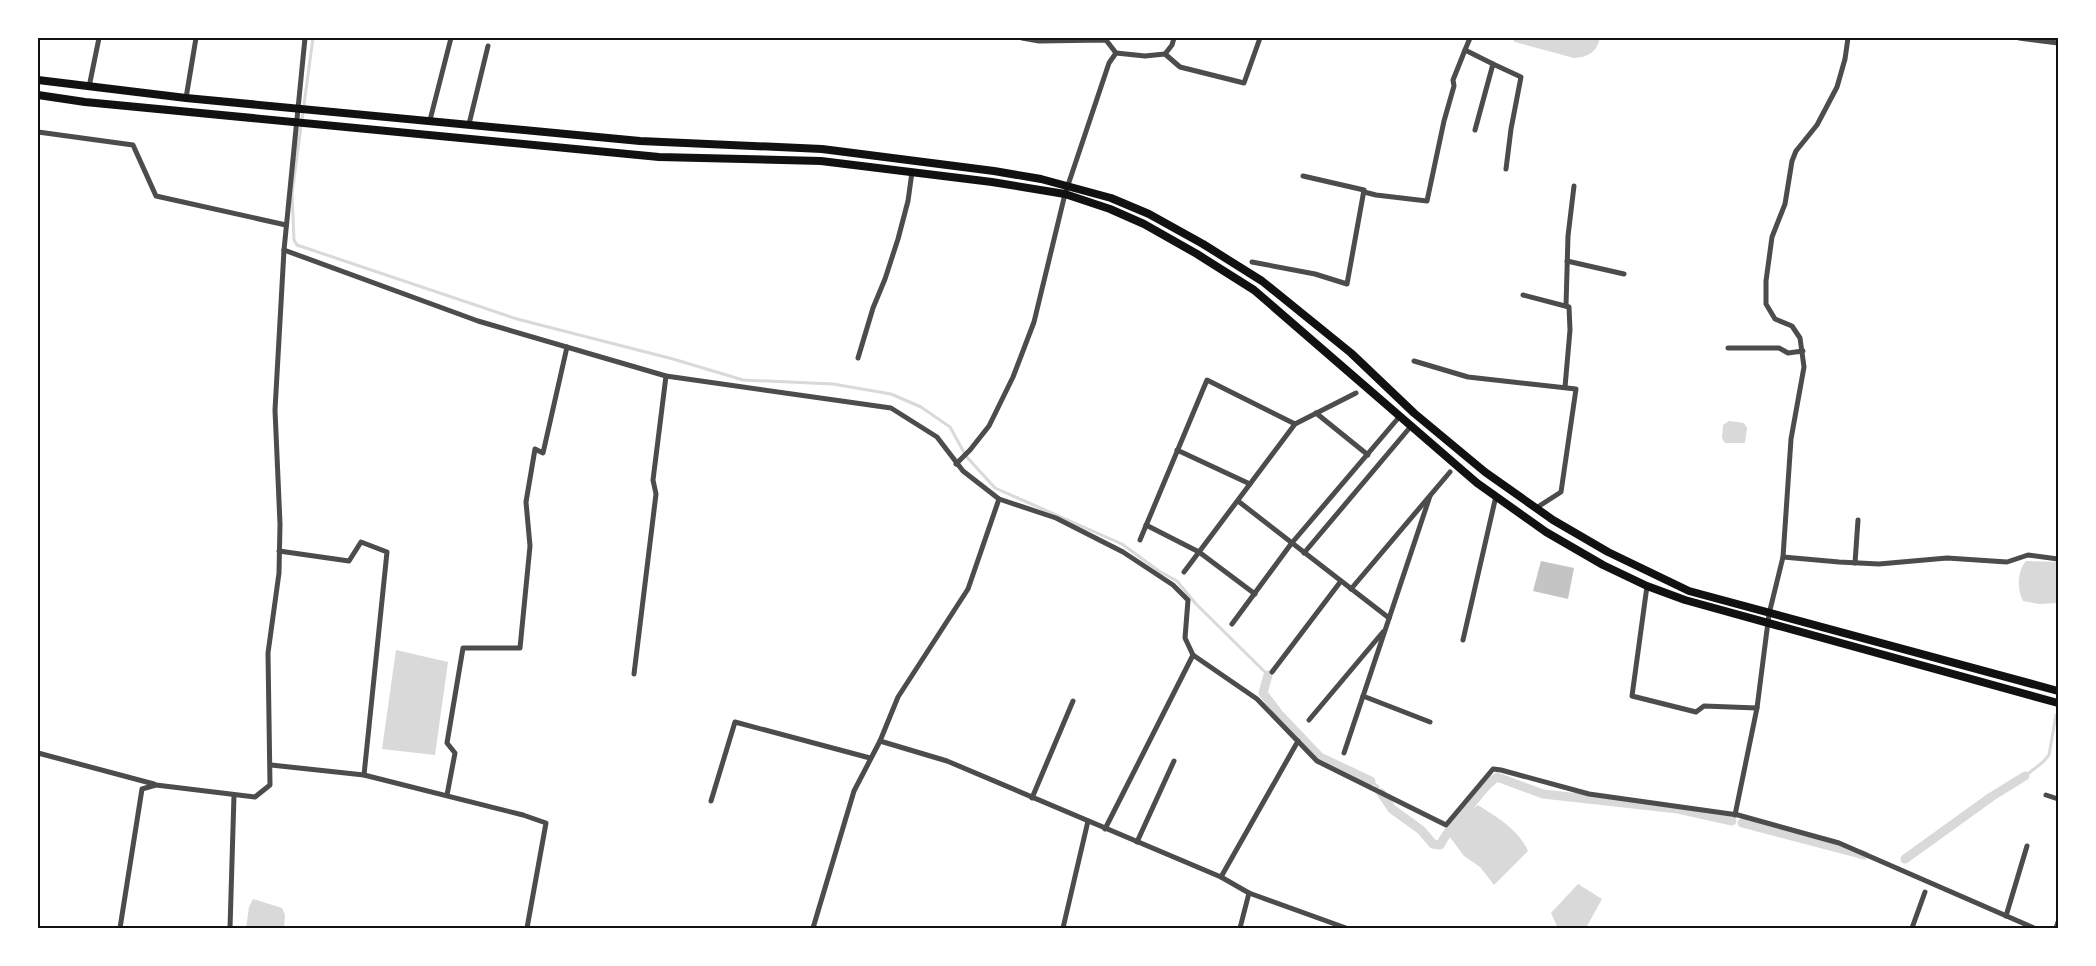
<svg xmlns="http://www.w3.org/2000/svg" width="2096" height="966" viewBox="0 0 2096 966" font-family="Manrope,sans-serif">
	<rect width="100%" height="100%" fill="#fff"/>
	<g fill="#d9d9d9">
		<path d="M 1511,38 L 1600,38 C 1597,52 1588,57 1574,58 L 1515,42 Z"/>
		<polygon points="1729,421 1744,423 1747,428 1745,443 1725,443 1722,438 1723,425"/>
		<path d="M 2026,561 L 2058,562 L 2057,603 L 2039,604 L 2023,601 C 2017,590 2017,571 2026,561 Z"/>
		<polygon points="396,650 448,662 435,755 382,749"/>
		<path d="M 1478,805 C 1498,818 1518,829 1528,851 L 1494,885 L 1480,867 L 1464,856 L 1449,836 L 1457,822 Z"/>
		<polygon points="1578,884 1602,899 1586,928 1558,928 1551,913"/>
		<polygon points="253,899 282,908 285,915 284,928 246,928 249,907"/>
	</g>
	<g fill="none" stroke-linecap="round" stroke-linejoin="round">
		<g stroke="#d9d9d9" stroke-width="3">
			<polyline points="313,38 292,193 294,240 297,245 517,319 673,359 743,380 833,384 891,394 921,407 950,427 966,456 995,488 1122,544 1159,571 1177,581 1196,604 1268,675"/>
			<polyline points="2025,776 2043,762 2049,755 2056,715 2058,714"/>
			<polyline points="1371,781 1378,787"/>
		</g>
		<g stroke="#d9d9d9" stroke-width="9">
			<polyline points="1268,675 1263,693 1279,714 1320,757 1371,781"/>
			<path d="M 1381,793 L 1392,809 L 1421,830 L 1433,844 L 1440,845 C 1447,832 1454,824 1464,813 C 1475,801 1483,786 1497,777 L 1543,794 L 1678,809 L 1732,821"/>
			<polyline points="1742,823 1864,855"/>
			<polyline points="1905,859 1991,797 2025,776"/>
		</g>
	</g>
	<polygon fill="#c4c4c4" points="1541,561 1574,568 1568,599 1533,591"/>
	<g fill="none" stroke-linecap="round" stroke-linejoin="round">
		<g stroke="#4c4c4c" stroke-width="5">
			<polyline points="1022,38 1039,41 1106,40 1116,53"/>
			<polyline points="2019,38 2058,43"/>
			<polyline points="1465,50 1470,38"/>
			<polyline points="1165,54 1180,67 1244,83 1260,38"/>
			<polyline points="89,87 99,38"/>
			<polyline points="186,98 196,38"/>
			<polyline points="430,120 451,38"/>
			<polyline points="469,124 488,46"/>
			<polyline points="1475,130 1493,64 1521,77 1511,129 1506,169"/>
			<polyline points="38,132 133,145 156,196 286,225"/>
			<polyline points="1364,192 1376,195 1427,201 1444,121 1454,86 1453,80 1465,50 1493,64"/>
			<polyline points="284,250 478,321 666,376 891,408 937,437 963,471 999,499 1056,518 1123,552 1173,585 1188,600 1185,638 1193,655 1257,699 1317,761 1446,825 1493,769 1501,770 1589,794 1738,815 1839,843 2034,928"/>
			<polyline points="1567,261 1624,274"/>
			<polyline points="1252,262 1315,274 1347,284 1364,190 1303,176"/>
			<polyline points="1523,295 1569,307 1570,330 1565,387"/>
			<polyline points="1566,306 1568,236 1574,186"/>
			<polyline points="1728,348 1779,348 1788,353 1803,351"/>
			<polyline points="858,358 873,308 885,279 898,239 908,201 912,172"/>
			<polyline points="1414,361 1468,377 1576,389 1561,492 1536,508"/>
			<polyline points="1316,413 1368,455"/>
			<polyline points="1177,450 1250,484"/>
			<polyline points="956,464 970,450 989,426 1013,377 1034,322 1065,194 1109,63 1116,53 1145,56 1165,54 1172,45 1174,38"/>
			<polyline points="1238,501 1389,618"/>
			<polyline points="1146,525 1199,552 1255,594"/>
			<polyline points="1140,540 1207,380 1295,424"/>
			<polyline points="279,551 349,561 361,542 387,552 364,775"/>
			<polyline points="1304,553 1412,425"/>
			<polyline points="1783,557 1839,562 1879,564 1947,558 2007,562 2028,555 2058,559"/>
			<polyline points="1855,563 1858,520"/>
			<polyline points="1184,572 1295,424 1356,393"/>
			<polyline points="1647,586 1632,696 1696,712 1704,706 1757,708"/>
			<polyline points="1351,589 1450,472"/>
			<polyline points="1232,624 1291,544 1400,416"/>
			<polyline points="1463,640 1496,496"/>
			<polyline points="1272,672 1341,581"/>
			<polyline points="634,674 656,494 653,480 666,376"/>
			<polyline points="1363,696 1430,722"/>
			<polyline points="1309,720 1383,632"/>
			<polyline points="880,741 947,761 1221,877 1249,893 1346,928"/>
			<polyline points="38,753 154,784"/>
			<polyline points="1344,753 1430,496"/>
			<polyline points="271,765 364,775 523,815 546,823 527,928 529,928"/>
			<polyline points="447,795 455,753 447,743 463,648 520,648 530,546 526,502 535,449 543,453 567,347"/>
			<polyline points="2046,795 2058,799"/>
			<polyline points="1032,798 1073,701"/>
			<polyline points="711,801 735,722 870,758"/>
			<polyline points="1735,815 1757,708 1769,614 1783,557 1791,439 1804,367 1800,338 1792,326 1775,319 1766,304 1766,281 1772,237 1785,204 1792,161 1796,151 1817,125 1837,87 1845,59 1848,38"/>
			<polyline points="1105,829 1193,655"/>
			<polyline points="1137,842 1174,761"/>
			<polyline points="1221,877 1298,741"/>
			<polyline points="2006,916 2027,846"/>
			<polyline points="120,928 142,789 156,785 255,797 270,785 268,653 279,573 280,524 275,410 284,250 305,38"/>
			<polyline points="230,928 234,795"/>
			<polyline points="813,928 854,791 880,741 898,697 968,589 999,499"/>
			<polyline points="1063,928 1088,821"/>
			<polyline points="1240,928 1249,893"/>
			<polyline points="1912,928 1925,892"/>
			<polyline points="2056,928 2058,922"/>
		</g>
		<g stroke="#111" stroke-width="8">
			<polyline points="38,80 186,98 640,141 822,149 994,171 1041,179 1111,198 1149,214 1203,244 1262,281 1351,353 1414,413 1485,472 1553,520 1608,552 1689,591 2058,691"/>
			<polyline points="38,95 85,102 659,157 821,161 992,182 1065,194 1110,209 1144,224 1197,254 1254,290 1477,483 1546,532 1603,565 1647,586 1685,600 2058,703"/>
		</g>
	</g>
	<rect width="2096" height="966" fill="none" stroke="#ffffff" stroke-width="78"/>
	<rect x="39" y="39" width="2018" height="888" fill="none" stroke="#111" stroke-width="2"/>
</svg>
